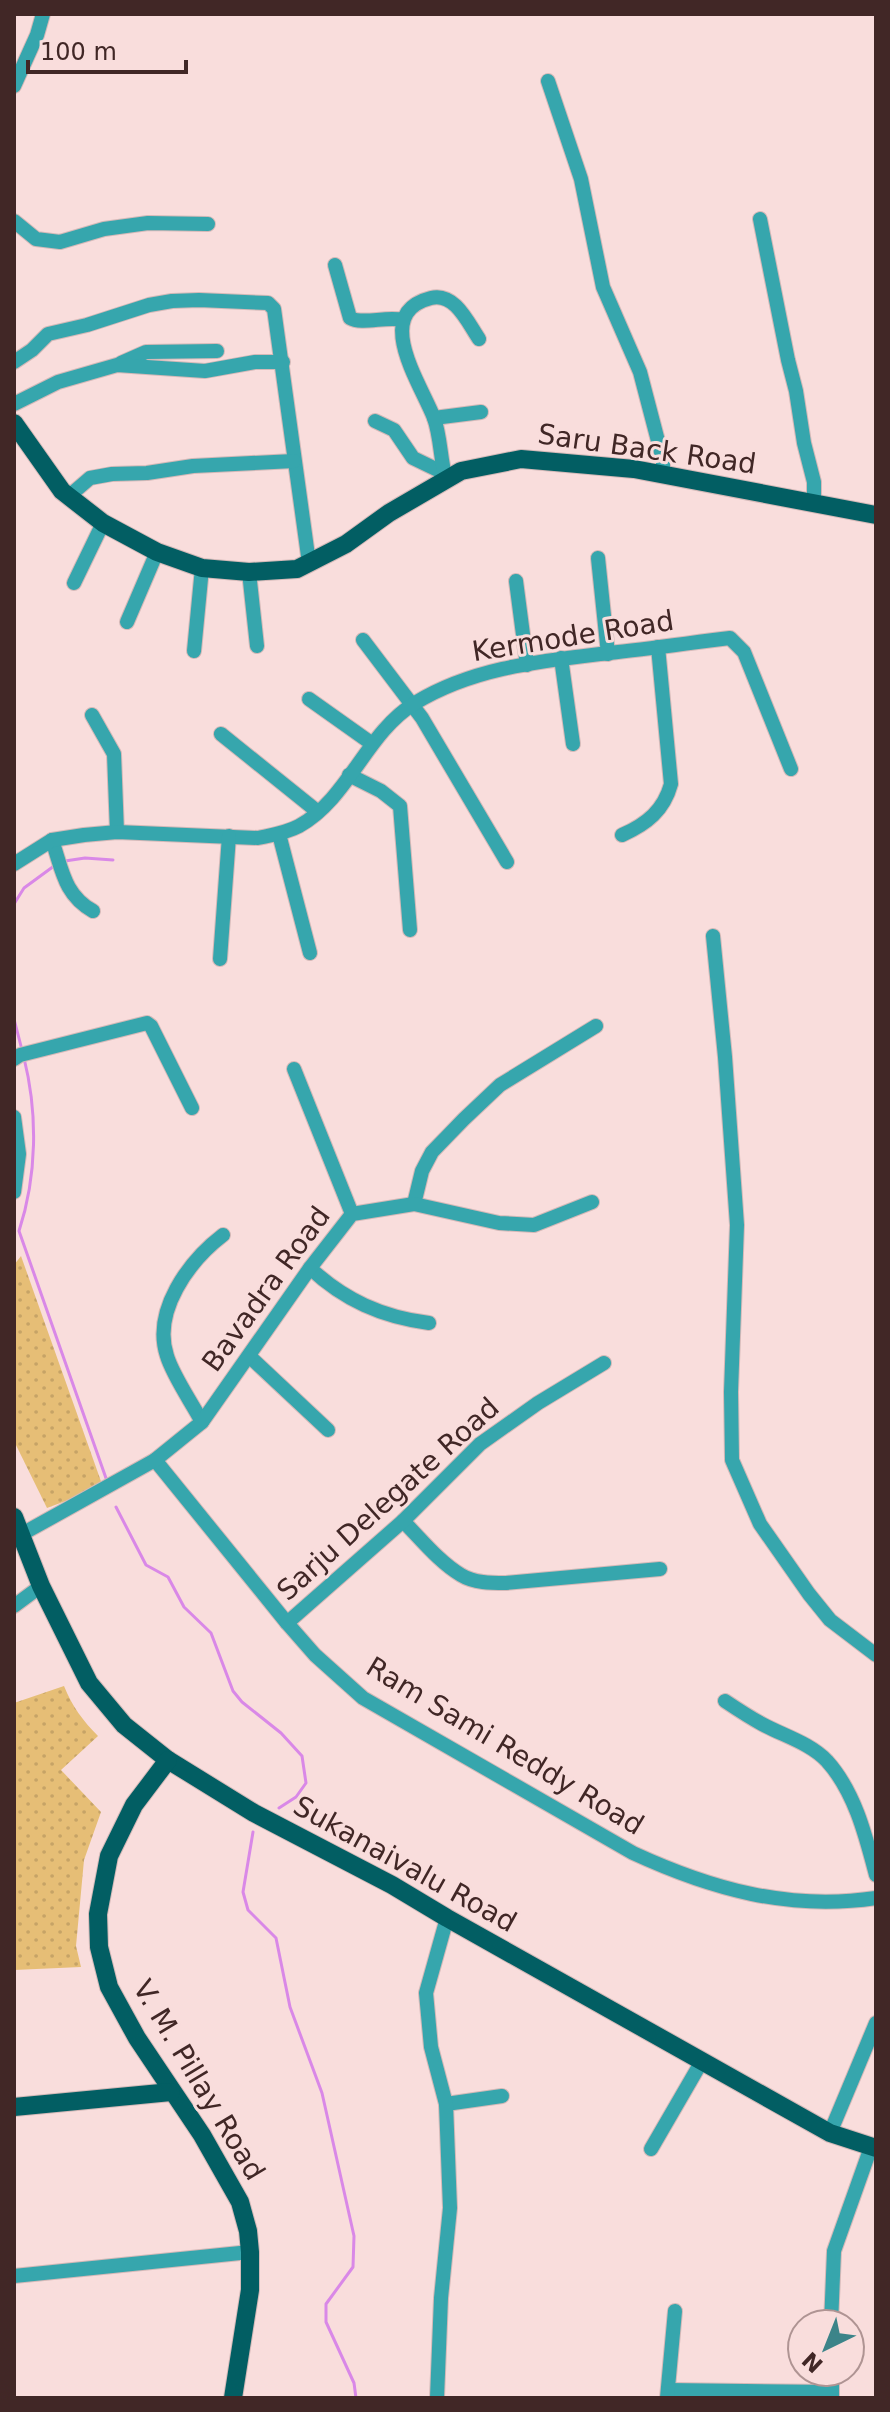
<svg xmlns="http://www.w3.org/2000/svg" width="890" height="2412" viewBox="0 0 890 2412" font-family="'DejaVu Sans',sans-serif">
	<defs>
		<pattern id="park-dots" width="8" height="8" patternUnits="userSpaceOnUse" patternTransform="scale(2)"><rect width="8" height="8" fill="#e6be76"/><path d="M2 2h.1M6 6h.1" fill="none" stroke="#c6a366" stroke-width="1.8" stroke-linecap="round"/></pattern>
	</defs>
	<rect width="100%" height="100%" fill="#f9dddc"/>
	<g fill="url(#park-dots)">
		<polygon points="21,1256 103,1487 47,1508 14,1441 14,1265"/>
		<path d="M 64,1686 C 72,1706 83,1721 98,1736 L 61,1770 L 101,1812 L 84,1860 L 76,1946 L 81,1967 L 14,1970 L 14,1703 Z"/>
	</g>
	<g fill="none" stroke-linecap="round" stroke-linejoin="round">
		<g stroke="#d988e7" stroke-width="3">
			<polyline points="65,861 85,858 113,860"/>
			<polyline points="14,904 24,888 54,866"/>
			<polyline points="14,1019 22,1050"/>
			<path d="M 24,1058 C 38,1114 37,1176 19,1231 L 107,1481"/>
			<polyline points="116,1507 146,1565 168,1577 184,1607 211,1633 233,1691 242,1702 281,1733 302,1756 306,1783 296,1797 279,1808"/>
			<polyline points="253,1832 243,1892 248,1910 276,1938 290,2007 322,2093 354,2236 353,2267 326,2304 326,2322 354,2383 356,2398"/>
		</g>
		<defs>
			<g id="minor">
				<polyline points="548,81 581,179 603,287 640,372 663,460 663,474"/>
				<polyline points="14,86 37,35 43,14"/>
				<polyline points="760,219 788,360 796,391 804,443 814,482 814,503"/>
				<polyline points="14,221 36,239 60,242 104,229 148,223 208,224"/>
				<path d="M 335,265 L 350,318 C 362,325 386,316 403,320"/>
				<polyline points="14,362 32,350 48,334 87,325 149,305 172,301 199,300 268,303 274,309 309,563"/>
				<polyline points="121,363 146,352 217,351"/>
				<polyline points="14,404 58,382 117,365 205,371 255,362 283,362"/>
				<polyline points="434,418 481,412"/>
				<polyline points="375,421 394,430 413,458 444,473"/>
				<path d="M 446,479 C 440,459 441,438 434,418 C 421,384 371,313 431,298 C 455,292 468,323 479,339"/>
				<polyline points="68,497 90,478 112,474 147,473 193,466 294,461"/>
				<polyline points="598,558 608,654"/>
				<polyline points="249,572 257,646"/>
				<polyline points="516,581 527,665"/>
				<polyline points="74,583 103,523"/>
				<polyline points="127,622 157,552"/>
				<polyline points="363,640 422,718 507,862"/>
				<polyline points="194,651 202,568"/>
				<polyline points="561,658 573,744"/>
				<polyline points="309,699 371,743"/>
				<polyline points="92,715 114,754 117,832"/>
				<polyline points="221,734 318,812"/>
				<polyline points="349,775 381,791 400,806 410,930"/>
				<polyline points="279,834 310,953"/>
				<path d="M 622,835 C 647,824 664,810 671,784 L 658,647"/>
				<path d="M 52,840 C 62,869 64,895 93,911"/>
				<path d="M 14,864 L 52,840 L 84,835 L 117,832 L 258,838 C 272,835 286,833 299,826 C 349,798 366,733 415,703 C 474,667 542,661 609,653 C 649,649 689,643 730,638 L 744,652 L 791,769"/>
				<polyline points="713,936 725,1057 737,1225 731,1392 732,1460 760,1524 809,1594 830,1620 876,1655"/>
				<polyline points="220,959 229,836"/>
				<polyline points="14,1059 20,1055 147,1023 151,1026 192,1108"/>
				<polyline points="294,1069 352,1214"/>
				<polyline points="14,1117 19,1154 14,1192"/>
				<polyline points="414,1204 422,1171 432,1152 464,1119 500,1085 596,1026"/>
				<path d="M 310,1268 C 344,1300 382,1317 429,1323"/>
				<polyline points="249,1356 328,1430"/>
				<path d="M 202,1422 C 192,1403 173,1376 167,1356 C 152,1311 189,1261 223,1235"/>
				<path d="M 155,1460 L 287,1623 L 315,1655 L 363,1698 L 633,1853 C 711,1889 789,1911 876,1898"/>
				<path d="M 403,1521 C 421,1539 439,1562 461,1575 C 474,1583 491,1583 506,1583 L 660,1569"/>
				<polyline points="22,1534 155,1460 202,1422 310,1268 352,1214 414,1204 499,1223 534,1225 592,1202"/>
				<polyline points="14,1606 41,1586"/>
				<polyline points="287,1623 403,1521 480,1444 538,1403 604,1363"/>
				<path d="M 725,1701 C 737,1709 749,1717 762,1724 C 784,1736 810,1743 827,1761 C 855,1792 866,1837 876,1875"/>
				<polyline points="446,2104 502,2096"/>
				<polyline points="830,2133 876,2023"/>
				<polyline points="651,2149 702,2061"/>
				<polyline points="14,2276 250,2252"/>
				<polyline points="831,2324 834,2251 871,2147"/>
				<polyline points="832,2372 832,2398"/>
				<polyline points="668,2390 831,2392"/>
				<polyline points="437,2398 441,2298 450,2208 446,2104 431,2047 426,1993 447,1918"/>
				<polyline points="667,2398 675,2311"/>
			</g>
			<g id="major">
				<polyline points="14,423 62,491 103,523 157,552 202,568 249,572 297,569 346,544 389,513 461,471 521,459 634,469 876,515"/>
				<polyline points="14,1517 41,1586 89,1683 124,1725 168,1760 254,1813 392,1885 447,1918 830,2133 876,2148"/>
				<polyline points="168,1760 134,1805 109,1856 98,1914 99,1947 109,1987 137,2038 202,2135 240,2202 248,2231 250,2252 250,2290 233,2398"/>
				<polyline points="14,2107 171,2092"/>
			</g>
		</defs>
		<use href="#minor" stroke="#d4b9b8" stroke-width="16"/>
		<use href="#major" stroke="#d4b9b8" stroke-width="20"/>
		<use href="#minor" stroke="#36a6ad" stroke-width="14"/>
		<use href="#major" stroke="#025e63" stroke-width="18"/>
	</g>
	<g text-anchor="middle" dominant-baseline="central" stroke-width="6" stroke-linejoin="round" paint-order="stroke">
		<g font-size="28" fill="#412726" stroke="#f9dddc">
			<text transform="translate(647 449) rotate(8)">Saru Back Road</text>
			<text transform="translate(573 636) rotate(-9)">Kermode Road</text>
			<text transform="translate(266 1289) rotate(-54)">Bavadra Road</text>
			<text transform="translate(388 1499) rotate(-42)">Sarju Delegate Road</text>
			<text transform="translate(505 1746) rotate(31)">Ram Sami Reddy Road</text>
			<text transform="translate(405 1864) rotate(29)">Sukanaivalu Road</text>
			<text transform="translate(199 2080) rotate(59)">V. M. Pillay Road</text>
		</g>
	</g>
	<rect width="890" height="2412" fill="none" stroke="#412726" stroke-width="32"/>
	<g transform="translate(826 2348) rotate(223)"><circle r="38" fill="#f9dddc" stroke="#af9493" stroke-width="2"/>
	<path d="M0-6L14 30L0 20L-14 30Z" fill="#3c8489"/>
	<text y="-12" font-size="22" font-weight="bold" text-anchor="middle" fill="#412726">N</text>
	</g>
	<path d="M28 60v12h158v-12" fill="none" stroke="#412726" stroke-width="4"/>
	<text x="40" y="60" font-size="24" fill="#412726" stroke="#f9dddc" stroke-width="6" paint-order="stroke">100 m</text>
</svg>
